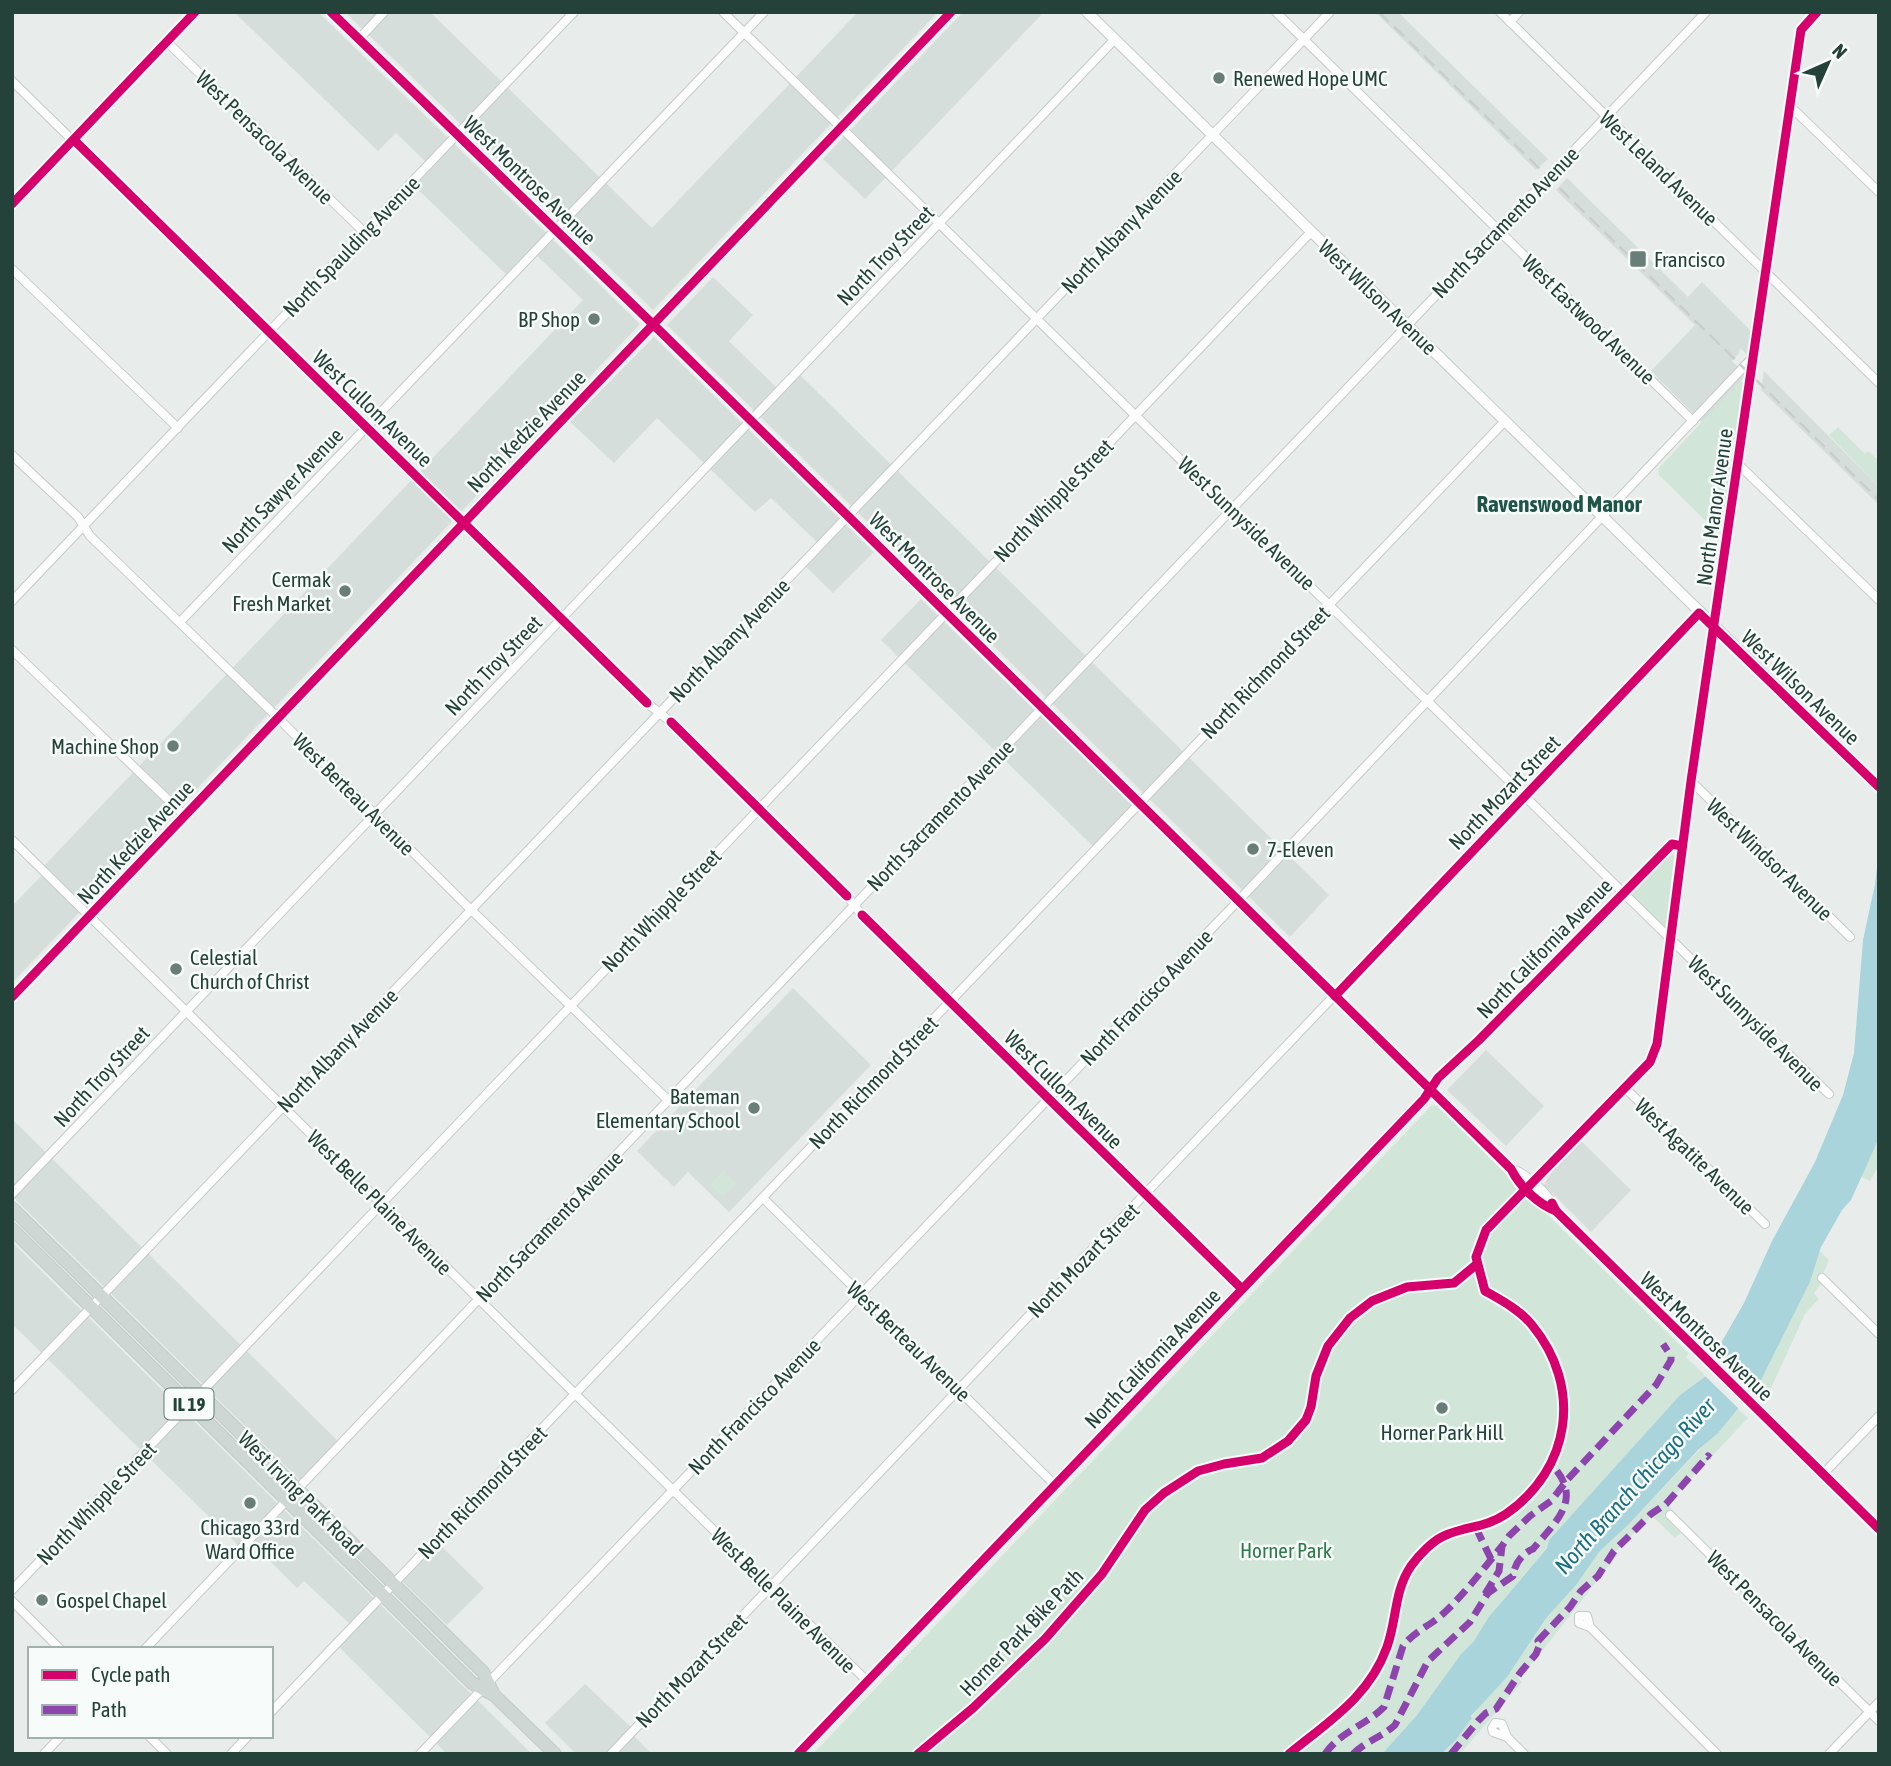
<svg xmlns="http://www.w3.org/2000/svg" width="1891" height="1766" viewBox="0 0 1891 1766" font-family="'Asap Condensed',sans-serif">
	<rect width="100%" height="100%" fill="#e8edeb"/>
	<g fill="#d6dedb">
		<polygon points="234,12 318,12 640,324 12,983 12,906 45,872 42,868 583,300 533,252 509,277 410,182 427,163 396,133 378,151"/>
		<polygon points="345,12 430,12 652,228 858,12 938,12 653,310"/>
		<polygon points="963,12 1044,12 865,199 823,159"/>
		<polygon points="1375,12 1398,12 1548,159 1536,170"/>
		<polygon points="1567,178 1688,297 1702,282 1754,334 1752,359 1740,348 1739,353 1732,361 1746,375 1702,422 1651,371 1695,325 1556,190"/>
		<polygon points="713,277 753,315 729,341 780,391 798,373 1329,895 1290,937 667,325"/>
		<polygon points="654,337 874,552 833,593 801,562 818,543 771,498 755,512 657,418 614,463 570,422"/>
		<polygon points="1764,371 1879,487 1879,505 1761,390"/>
		<polygon points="921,599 1134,807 1096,849 881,640"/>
		<polygon points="793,988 871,1065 729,1212 688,1172 674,1187 637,1151"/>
		<polygon points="1486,1050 1544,1106 1506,1146 1447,1090"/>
		<polygon points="12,1119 340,1443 302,1482 12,1196"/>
		<polygon points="1581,1141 1631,1190 1591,1232 1544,1185 1550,1173"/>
		<polygon points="12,1242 532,1754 447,1754 442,1749 338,1646 354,1628 304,1581 297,1588 250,1541 242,1549 12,1324"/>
		<polygon points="437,1542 484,1588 447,1625 400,1579"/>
		<polygon points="585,1684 633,1729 631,1733 652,1754 576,1754 545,1723"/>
	</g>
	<g fill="#d1e6d8">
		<polygon points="1740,381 1743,383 1723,530 1717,532 1659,475 1658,469"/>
		<polygon points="1838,427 1865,454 1868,451 1879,461 1879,487 1829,435"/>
		<polygon points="1671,853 1674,856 1666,928 1633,896 1632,892"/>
		<polygon points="1432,1105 1437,1106 1442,1111 1687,1352 1689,1354 1686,1357 1706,1376 1680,1395 1549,1540 1547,1547 1488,1618 1474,1641 1461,1654 1417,1715 1382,1754 813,1754"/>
		<polygon points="1879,1138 1879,1165 1870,1181 1861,1177"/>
		<polygon points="723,1171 736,1183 723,1197 710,1185"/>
		<polygon points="1820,1251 1829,1260 1823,1274 1826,1278 1814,1293 1819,1299 1805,1314 1766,1399 1755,1389 1810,1282"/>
		<polygon points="1738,1409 1748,1418 1667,1504 1674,1511 1667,1519 1681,1533 1675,1538 1652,1516 1616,1551 1618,1554 1536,1659 1518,1678 1522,1682 1460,1754 1441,1754 1455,1741 1481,1704 1507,1677 1547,1617 1599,1552 1629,1524"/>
	</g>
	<polygon fill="#a9d4db" points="1879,850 1879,1138 1851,1200 1842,1210 1821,1247 1810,1282 1760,1382 1718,1433 1698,1450 1629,1524 1599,1552 1576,1585 1547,1617 1507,1677 1471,1716 1472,1718 1455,1741 1441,1754 1382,1754 1417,1715 1461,1654 1474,1641 1488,1618 1547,1548 1549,1540 1680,1395 1706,1376 1716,1360 1721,1343 1744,1303 1772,1241 1815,1162 1843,1095 1854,1053 1863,940 1875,884"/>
	<polygon fill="#e8edeb" points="1715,1350 1758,1391 1741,1411 1703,1374 1713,1359"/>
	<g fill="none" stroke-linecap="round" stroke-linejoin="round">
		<defs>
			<g id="street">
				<polyline points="723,12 1829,1094"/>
				<polyline points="1276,12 1693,421"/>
				<polyline points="1500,12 1879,383"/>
				<polyline points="1510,22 1519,12"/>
				<polyline points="359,39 384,12"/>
				<polyline points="167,42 364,232"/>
				<polyline points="12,81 647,703 671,722 847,896 862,915 1242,1289"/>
				<polyline points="1790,106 1879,192"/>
				<polyline points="12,269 178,428"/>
				<polyline points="12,455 78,517 90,536 269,709 461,900 668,1100"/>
				<polyline points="1738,464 1879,600"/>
				<polyline points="12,601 574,12"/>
				<polyline points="180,622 764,12"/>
				<polyline points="12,650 184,815"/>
				<polyline points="1691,781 1850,937"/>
				<polyline points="12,840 867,1681"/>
				<polyline points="1625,1088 1765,1224"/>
				<polyline points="1431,1091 1438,1078 1479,1040 1672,844 1682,846"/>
				<polyline points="1533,1184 1650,1062 1657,1044 1691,781 1801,30 1817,12"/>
				<polyline points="12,1194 1115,39"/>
				<polyline points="763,1198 1055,1485"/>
				<polyline points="1822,1278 1879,1334"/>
				<polyline points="12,1390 1330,12"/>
				<polyline points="1823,1474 1879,1416"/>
				<polyline points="1670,1515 1879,1721"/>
				<polyline points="12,1590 1311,232"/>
				<polyline points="12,1601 60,1649"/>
				<polyline points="1590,1627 1587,1616 1579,1616 1579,1623 1590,1627 1717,1754"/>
				<polyline points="145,1649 1706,12"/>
				<polyline points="271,1712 1504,422"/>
				<polyline points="149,1736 167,1754"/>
				<polyline points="1507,1737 1493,1732 1492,1728 1495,1723 1502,1724 1507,1737 1524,1754"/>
				<polyline points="44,1754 61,1736"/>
				<polyline points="231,1754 248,1736"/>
				<polyline points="420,1754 1238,901 1753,357"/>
				<polyline points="611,1754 1699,613"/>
				<polyline points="1829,1754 1879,1702"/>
			</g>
			<g id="secondary">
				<path d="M 331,12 L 663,334 L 1511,1169 C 1520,1187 1538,1204 1556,1211"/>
				<polyline points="1087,12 1879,787"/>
				<polyline points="12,204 195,12"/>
				<polyline points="12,997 951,12"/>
				<path d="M 1511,1169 C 1530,1177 1547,1194 1556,1211 L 1879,1529"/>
				<polyline points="798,1754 1431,1091"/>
			</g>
			<g id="primary">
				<polyline points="12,1208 483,1672 494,1695"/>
				<polyline points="12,1229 472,1683 494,1695 555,1754"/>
			</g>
		</defs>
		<use href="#street" stroke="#c5cac8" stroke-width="10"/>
		<use href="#secondary" stroke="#c3cbc8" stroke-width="12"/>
		<use href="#primary" stroke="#c3ccc9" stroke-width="14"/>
		<use href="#street" stroke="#fcfcfc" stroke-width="8"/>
		<use href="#secondary" stroke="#fcfcfc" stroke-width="10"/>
		<use href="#primary" stroke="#cfd7d5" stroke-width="12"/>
		<polyline stroke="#c9cdcc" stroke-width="2.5" stroke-dasharray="14 7" stroke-linecap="butt" points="1379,12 1879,500"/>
		<g stroke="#8e44ad" stroke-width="7" stroke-dasharray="14 7" stroke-linecap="butt">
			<polyline points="1476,1528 1491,1559"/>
			<polyline points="1485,1594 1499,1571 1502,1546 1509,1536 1530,1516 1551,1501 1568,1479 1656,1385 1671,1360 1671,1356 1663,1344"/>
			<path d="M 1325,1754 C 1340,1732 1366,1725 1384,1707 L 1403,1646 C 1414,1631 1432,1625 1445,1612 C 1466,1592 1484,1568 1502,1546"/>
			<path d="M 1353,1754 C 1366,1741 1382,1737 1395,1725 L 1428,1661 L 1470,1622 L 1488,1593 L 1513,1576 C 1514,1565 1522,1553 1533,1549 C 1557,1520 1584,1499 1551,1464"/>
			<polyline points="1451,1754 1478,1721 1486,1713 1496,1709 1520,1673 1536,1654 1540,1644 1538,1641 1570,1607 1581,1591 1598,1576 1614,1551 1651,1514 1666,1504 1708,1456 1710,1458"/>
		</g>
		<defs>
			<g id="cycleway">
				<path d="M 331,12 L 663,334 L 1511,1169 C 1520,1187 1538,1204 1556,1211"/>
				<polyline points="74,140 647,703"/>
				<polyline points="12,204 195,12"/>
				<polyline points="671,722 847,896"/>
				<polyline points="862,915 1242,1289"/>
				<polyline points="1335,996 1699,613 1879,787"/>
				<polyline points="12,997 951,12"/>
				<polyline points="1552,1203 1556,1211 1879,1529"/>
				<polyline points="798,1754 1424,1099 1438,1078 1479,1040 1672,844 1682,846"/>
				<polyline points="918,1754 973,1708 1045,1639 1102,1574 1145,1510 1164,1493 1198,1471 1224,1464 1262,1458 1288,1441 1306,1420 1311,1407 1316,1376 1328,1346 1350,1318 1372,1301 1407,1287 1454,1283 1477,1264"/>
				<path d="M 1289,1754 C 1329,1721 1369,1697 1387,1647 C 1397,1619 1394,1591 1411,1566 C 1419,1555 1433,1540 1446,1535 C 1467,1526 1485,1528 1506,1514 C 1571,1469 1583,1387 1532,1325 C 1520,1310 1501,1300 1485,1291 L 1476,1257 L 1486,1230 L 1650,1062 L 1657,1044 L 1691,781 L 1801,30 L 1817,12"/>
			</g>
		</defs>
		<use href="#cycleway" stroke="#f7fbf9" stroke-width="13"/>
		<use href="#cycleway" stroke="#d6006c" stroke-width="9"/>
	</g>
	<g fill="#697e78" stroke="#f7fbf9" stroke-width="2.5">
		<circle cx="1219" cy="78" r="7"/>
		<rect x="1629" y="250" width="18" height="18" rx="3.5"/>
		<circle cx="594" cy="319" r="7"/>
		<circle cx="345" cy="591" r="7"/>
		<circle cx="173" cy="746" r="7"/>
		<circle cx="1253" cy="849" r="7"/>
		<circle cx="176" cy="969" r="7"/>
		<circle cx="754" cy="1108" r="7"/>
		<circle cx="1442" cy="1408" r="7"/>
		<circle cx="250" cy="1503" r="7"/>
		<circle cx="42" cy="1600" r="7"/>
	</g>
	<g text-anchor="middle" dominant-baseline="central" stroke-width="5" stroke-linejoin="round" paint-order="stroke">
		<rect fill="#f7fbf9" stroke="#637a73" stroke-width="2" x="164.5" y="1388.5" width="49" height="31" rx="5"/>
		<g font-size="19" font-weight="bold" fill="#24423a">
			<text x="189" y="1404">IL 19</text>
		</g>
		<g font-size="21" fill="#24423a" stroke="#f7fbf9" text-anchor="start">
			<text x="1233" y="78">Renewed Hope UMC</text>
			<text x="1654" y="259">Francisco</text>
			<text x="580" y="319" text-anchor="end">BP Shop</text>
			<text x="331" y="579" text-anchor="end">Cermak<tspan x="331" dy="24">Fresh Market</tspan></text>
			<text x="159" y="746" text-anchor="end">Machine Shop</text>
			<text x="1267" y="849">7-Eleven</text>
			<text x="190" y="957">Celestial<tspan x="190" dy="24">Church of Christ</tspan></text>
			<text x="740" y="1096" text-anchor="end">Bateman<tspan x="740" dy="24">Elementary School</tspan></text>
			<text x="1442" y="1432" text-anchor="middle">Horner Park Hill</text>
			<text x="250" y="1527" text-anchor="middle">Chicago 33rd<tspan x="250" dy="24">Ward Office</tspan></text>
			<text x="56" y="1600">Gospel Chapel</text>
		</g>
		<g font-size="21" fill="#24423a" stroke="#f7fbf9">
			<text transform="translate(265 137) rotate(44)">West Pensacola Avenue</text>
			<text transform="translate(1659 168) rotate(44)">West Leland Avenue</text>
			<text transform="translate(530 180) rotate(44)">West Montrose Avenue</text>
			<text transform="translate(1505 222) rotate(-46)">North Sacramento Avenue</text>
			<text transform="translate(1121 231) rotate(-46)">North Albany Avenue</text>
			<text transform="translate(351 246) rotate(-46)">North Spaulding Avenue</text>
			<text transform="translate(885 255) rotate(-46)">North Troy Street</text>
			<text transform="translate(1378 297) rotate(44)">West Wilson Avenue</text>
			<text transform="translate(1589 319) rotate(44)">West Eastwood Avenue</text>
			<text transform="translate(373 408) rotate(44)">West Cullom Avenue</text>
			<text transform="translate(526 431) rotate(-46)">North Kedzie Avenue</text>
			<text transform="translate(282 490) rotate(-46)">North Sawyer Avenue</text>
			<text transform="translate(1053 500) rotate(-46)">North Whipple Street</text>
			<text transform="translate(1714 507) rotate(-82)">North Manor Avenue</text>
			<text transform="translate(1247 523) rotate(44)">West Sunnyside Avenue</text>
			<text transform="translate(935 577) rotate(45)">West Montrose Avenue</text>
			<text transform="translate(729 640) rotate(-46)">North Albany Avenue</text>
			<text transform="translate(493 665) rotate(-46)">North Troy Street</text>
			<text transform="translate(1265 672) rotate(-46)">North Richmond Street</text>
			<text transform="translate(1801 687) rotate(44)">West Wilson Avenue</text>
			<text transform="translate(1504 792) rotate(-46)">North Mozart Street</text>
			<text transform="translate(354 794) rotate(45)">West Berteau Avenue</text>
			<text transform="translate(940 815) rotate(-46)">North Sacramento Avenue</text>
			<text transform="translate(135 842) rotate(-47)">North Kedzie Avenue</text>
			<text transform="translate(1770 859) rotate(44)">West Windsor Avenue</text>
			<text transform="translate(661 910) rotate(-46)">North Whipple Street</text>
			<text transform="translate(1544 948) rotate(-46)">North California Avenue</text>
			<text transform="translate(1146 997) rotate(-46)">North Francisco Avenue</text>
			<text transform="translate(1756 1023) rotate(45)">West Sunnyside Avenue</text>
			<text transform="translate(337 1050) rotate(-46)">North Albany Avenue</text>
			<text transform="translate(101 1076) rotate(-47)">North Troy Street</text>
			<text transform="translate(873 1082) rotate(-46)">North Richmond Street</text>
			<text transform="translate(1064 1089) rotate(45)">West Cullom Avenue</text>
			<text transform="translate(1695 1156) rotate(44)">West Agatite Avenue</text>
			<text transform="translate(380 1202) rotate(45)">West Belle Plaine Avenue</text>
			<text transform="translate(549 1226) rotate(-46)">North Sacramento Avenue</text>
			<text transform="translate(1083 1260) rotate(-46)">North Mozart Street</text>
			<text transform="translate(1707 1336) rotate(44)">West Montrose Avenue</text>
			<text transform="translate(909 1341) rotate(44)">West Berteau Avenue</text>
			<text transform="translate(1152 1358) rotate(-46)">North California Avenue</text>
			<text transform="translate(754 1406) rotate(-46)">North Francisco Avenue</text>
			<text transform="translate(482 1492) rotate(-46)">North Richmond Street</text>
			<text transform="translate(301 1493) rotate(45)">West Irving Park Road</text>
			<text transform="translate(96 1503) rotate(-46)">North Whipple Street</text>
			<text transform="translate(784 1600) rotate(45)">West Belle Plaine Avenue</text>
			<text transform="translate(1775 1618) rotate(45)">West Pensacola Avenue</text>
			<text transform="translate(1021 1632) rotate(-46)">Horner Park Bike Path</text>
			<text transform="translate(691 1670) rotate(-46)">North Mozart Street</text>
		</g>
		<g font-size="21" fill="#2d7a4b" stroke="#f7fbf9">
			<text x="1286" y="1550">Horner Park</text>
		</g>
		<g font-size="23" font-weight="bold" fill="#1f5548" stroke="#f7fbf9">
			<text x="1559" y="504">Ravenswood Manor</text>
		</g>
		<g font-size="23" font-style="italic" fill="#1c6f80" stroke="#f7fbf9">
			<text transform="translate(1635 1486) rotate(-48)">North Branch Chicago River</text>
		</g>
	</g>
	<rect width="1891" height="1766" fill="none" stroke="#24423a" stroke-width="28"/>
	<rect x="28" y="1647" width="245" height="91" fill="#f7fbf9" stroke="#a3b1ad" stroke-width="2"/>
	<rect x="42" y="1670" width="35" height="10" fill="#d6006c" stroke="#a3b1ad" stroke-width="2"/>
	<text x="91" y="1682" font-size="21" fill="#24423a">Cycle path</text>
	<rect x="42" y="1705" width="35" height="10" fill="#8e44ad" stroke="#a3b1ad" stroke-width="2"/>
	<text x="91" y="1717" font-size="21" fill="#24423a">Path</text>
	<g transform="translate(1828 63) rotate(45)" stroke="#f7fbf9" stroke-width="5" paint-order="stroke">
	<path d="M0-5L12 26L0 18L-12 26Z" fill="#24423a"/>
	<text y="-10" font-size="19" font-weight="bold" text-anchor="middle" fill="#24423a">N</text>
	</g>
</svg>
